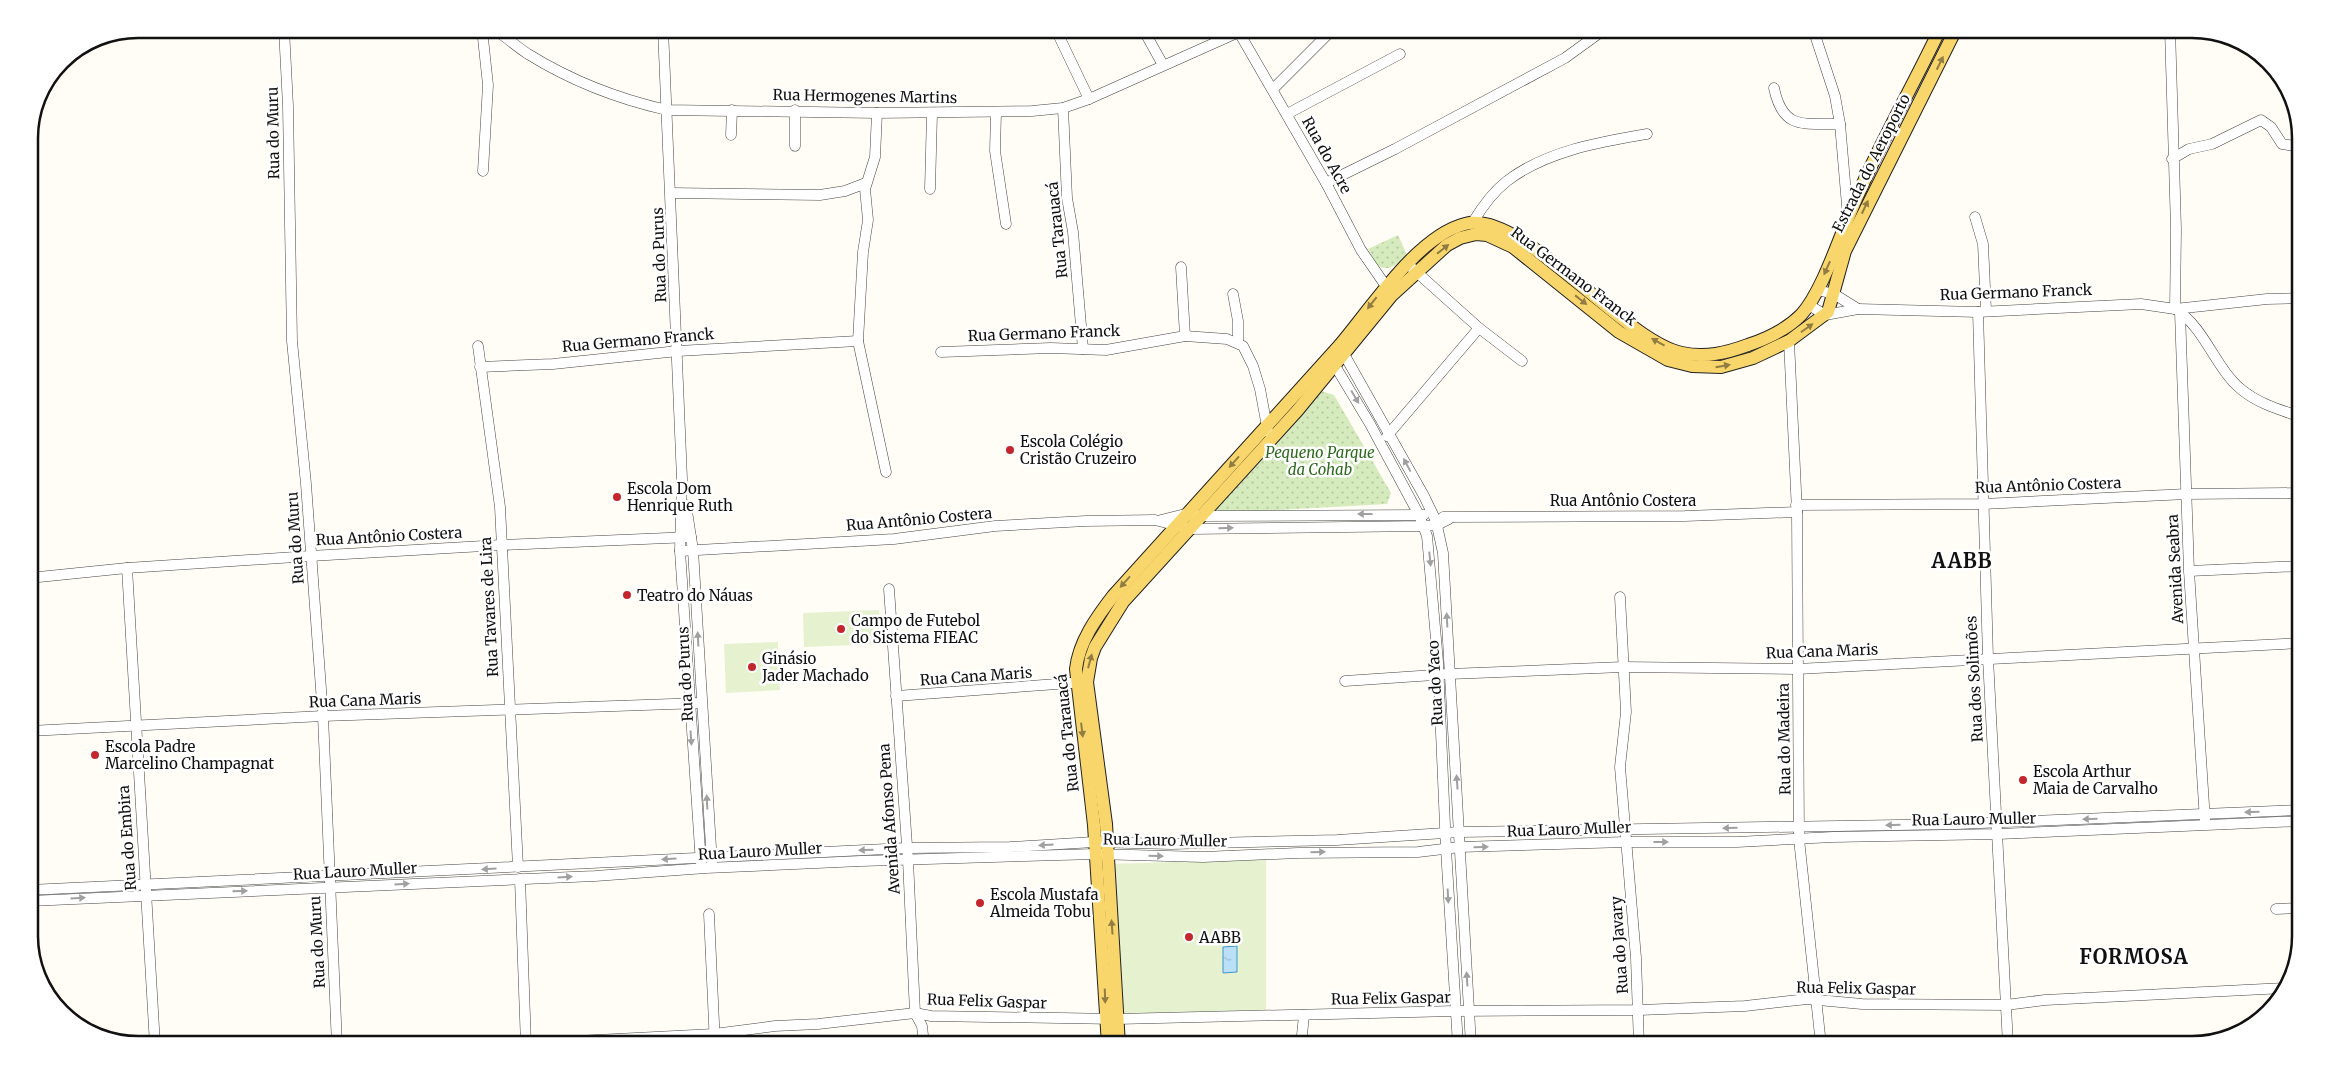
<svg xmlns="http://www.w3.org/2000/svg" width="2330" height="1074" viewBox="0 0 2330 1074" font-family="Merriweather,serif">
	<defs>
		<pattern id="grass-dots" width="8" height="8" patternUnits="userSpaceOnUse" patternTransform="scale(1.25)"><rect width="8" height="8" fill="#d5ebbd"/><path d="M2 2h.1M6 6h.1" fill="none" stroke="#b6c8a1" stroke-width="1.8" stroke-linecap="round"/></pattern>
		<pattern id="water-ripples" width="26" height="14" patternUnits="userSpaceOnUse" patternTransform="scale(1.25)"><rect width="26" height="14" fill="#b9e0f7"/><path d="M2 4q2-2 4 0t4 0M15 11q2-2 4 0t4 0" fill="none" stroke="#9ebfd3"/></pattern>
	</defs>
	<rect width="100%" height="100%" fill="#fffdf5"/>
	<g fill="url(#grass-dots)">
		<path d="M 1398,235 L 1407,255 C 1402,261 1389,273 1379,266 C 1375,264 1371,254 1368,249 Z"/>
		<polygon points="1321,391 1334,395 1391,493 1387,504 1222,513 1214,508"/>
	</g>
	<g fill="#e6f2cf">
		<polygon points="879,610 880,644 804,647 803,613"/>
		<polygon points="778,642 780,690 726,693 724,644"/>
		<polygon points="1266,859 1266,1010 1117,1014 1109,864"/>
	</g>
	<polygon fill="url(#water-ripples)" stroke="#3f96cf" points="1237,946 1237,972 1223,973 1223,947"/>
	<g fill="none" stroke-linecap="round" stroke-linejoin="round">
		<defs>
			<g id="minor">
				<polyline points="284,29 288,106 292,341 306,484 323,716 337,1045"/>
				<polyline points="482,29 488,85 483,171"/>
				<path d="M 494,29 C 506,37 516,46 528,54 C 570,80 618,99 667,110 L 877,113 L 1032,111 L 1063,108 L 1089,99 L 1239,32"/>
				<polyline points="663,29 682,479 680,551 701,864"/>
				<polyline points="1143,29 1163,65"/>
				<polyline points="1237,29 1326,183 1361,250 1390,292"/>
				<polyline points="1813,29 1835,96 1840,124 1848,217"/>
				<polyline points="2170,29 2176,229 2175,309"/>
				<polyline points="1056,30 1089,99"/>
				<path d="M 1774,88 C 1783,131 1804,123 1840,124"/>
				<polyline points="1273,89 1333,29"/>
				<polyline points="1063,108 1067,198 1073,232 1083,349"/>
				<polyline points="996,112 995,151 1006,224"/>
				<polyline points="877,113 875,157 865,189 868,220 863,252 858,341 886,472"/>
				<polyline points="1287,114 1400,54"/>
				<polyline points="731,135 732,110"/>
				<polyline points="795,146 795,110"/>
				<polyline points="2172,159 2189,149 2212,144 2261,120 2271,127 2282,144 2301,147"/>
				<polyline points="29,169 30,169"/>
				<polyline points="1326,183 1395,149 1565,58 1605,29"/>
				<polyline points="930,189 932,113"/>
				<polyline points="671,193 820,195 845,191 866,183"/>
				<polyline points="1975,217 1983,244 1986,310"/>
				<path d="M 1473,222 C 1482,207 1493,192 1507,181 C 1546,151 1600,142 1647,134"/>
				<polyline points="1181,267 1185,336"/>
				<polyline points="1412,268 1479,328 1522,361"/>
				<polyline points="1817,290 1834,294 1858,309"/>
				<polyline points="1233,294 1238,321 1238,343"/>
				<polyline points="1809,305 1825,315 1858,309 1978,312 2141,304 2175,309 2267,299 2301,298"/>
				<path d="M 2177,310 C 2206,330 2215,368 2242,390 C 2259,404 2281,410 2301,417"/>
				<polyline points="1978,312 1988,658 2008,1045"/>
				<polyline points="2180,312 2189,571 2205,821"/>
				<polyline points="1789,341 1797,512 1799,839 1821,1045"/>
				<polyline points="478,346 500,507 518,867"/>
				<polyline points="1340,347 1424,496 1436,521 1443,553 1471,1045"/>
				<polyline points="941,352 1051,348 1106,350 1185,336 1227,339 1243,346 1253,366 1260,389 1268,432"/>
				<polyline points="1331,359 1370,424 1419,515 1427,536 1438,662 1446,849 1458,1045"/>
				<polyline points="480,367 553,364 678,351 858,341"/>
				<polyline points="1387,436 1479,328"/>
				<polyline points="686,505 693,550 712,864"/>
				<polyline points="1796,505 1983,504 2187,494 2301,493"/>
				<polyline points="1443,517 1685,516 1797,512"/>
				<polyline points="1161,520 1185,514 1202,516 1424,515"/>
				<polyline points="680,551 894,539 995,526 1086,521 1155,520 1190,529 1424,526 1437,525 1449,519"/>
				<polyline points="127,568 155,1045"/>
				<polyline points="2189,571 2301,566"/>
				<polyline points="29,578 127,568 310,556 501,545 691,537"/>
				<polyline points="889,589 908,860 915,1013 922,1026 924,1045"/>
				<polyline points="1620,597 1626,712 1620,767 1636,958 1639,1045"/>
				<polyline points="1345,681 1449,674 1623,667 1797,669 2301,643"/>
				<polyline points="896,696 1084,682"/>
				<polyline points="29,731 323,716 701,703"/>
				<polyline points="520,879 526,1045"/>
				<polyline points="29,890 907,848 1010,847 1094,842 1171,844 1337,840 1460,832 1957,824 2301,810"/>
				<polyline points="29,901 595,876 706,868 861,861 1095,854 1203,857 1298,853 1418,852 1460,847 1626,842 1737,842 1833,837 1998,834 2301,821"/>
				<polyline points="2276,909 2301,908"/>
				<polyline points="709,914 715,1045"/>
				<polyline points="498,1045 714,1034 775,1026 818,1024 915,1013 931,1016 1117,1019 1455,1011 1639,1010 1745,1006 1807,999 1862,1004 2006,1005 2045,1000 2285,988"/>
				<polyline points="1301,1045 1304,1015"/>
			</g>
			<g id="major">
				<path d="M 1108,1045 L 1094,825 L 1076,669 C 1079,642 1096,618 1113,596 C 1188,512 1264,430 1339,346 C 1370,310 1417,236 1465,224 C 1522,209 1623,341 1682,353 C 1706,358 1726,353 1748,345 C 1766,339 1787,329 1801,315 C 1825,289 1844,222 1861,188 C 1885,134 1915,82 1940,29"/>
				<polyline points="1119,1045 1106,824 1087,682 1091,658 1095,647 1123,602 1297,411 1392,295 1447,245 1460,238 1476,234 1487,235 1513,247 1619,332 1668,360 1692,366 1721,367 1753,358 1789,341 1828,312 1845,251 1956,29"/>
			</g>
		</defs>
		<use href="#minor" stroke="#444" stroke-width="11"/>
		<use href="#major" stroke="#222" stroke-width="14"/>
		<use href="#minor" stroke="#fff" stroke-width="10"/>
		<use href="#major" stroke="#f9d66b" stroke-width="12"/>
	</g>
	<defs><path id="oneway-solid" d="M-6-.8H1V-3.2L6.5 0L1 3.2V.8H-6Z" transform="scale(1.25)"/></defs>
	<g fill="#917d42">
		<use href="#oneway-solid" transform="translate(1940 63) rotate(-64)"/>
		<use href="#oneway-solid" transform="translate(1865 207) rotate(-65)"/>
		<use href="#oneway-solid" transform="translate(1443 249) rotate(-38)"/>
		<use href="#oneway-solid" transform="translate(1827 268) rotate(114)"/>
		<use href="#oneway-solid" transform="translate(1581 300) rotate(38)"/>
		<use href="#oneway-solid" transform="translate(1372 303) rotate(128)"/>
		<use href="#oneway-solid" transform="translate(1807 328) rotate(-35)"/>
		<use href="#oneway-solid" transform="translate(1658 342) rotate(-151)"/>
		<use href="#oneway-solid" transform="translate(1723 366) rotate(-10)"/>
		<use href="#oneway-solid" transform="translate(1234 462) rotate(132)"/>
		<use href="#oneway-solid" transform="translate(1125 582) rotate(132)"/>
		<use href="#oneway-solid" transform="translate(1090 661) rotate(-75)"/>
		<use href="#oneway-solid" transform="translate(1082 730) rotate(83)"/>
		<use href="#oneway-solid" transform="translate(1112 927) rotate(-94)"/>
		<use href="#oneway-solid" transform="translate(1105 996) rotate(88)"/>
	</g>
	<g fill="#a0a0a0">
		<use href="#oneway-solid" transform="translate(1355 397) rotate(59)"/>
		<use href="#oneway-solid" transform="translate(1407 465) rotate(-118)"/>
		<use href="#oneway-solid" transform="translate(1365 514) rotate(-180)"/>
		<use href="#oneway-solid" transform="translate(1226 528) rotate(-1)"/>
		<use href="#oneway-solid" transform="translate(1430 559) rotate(84)"/>
		<use href="#oneway-solid" transform="translate(1447 620) rotate(-93)"/>
		<use href="#oneway-solid" transform="translate(698 639) rotate(-93)"/>
		<use href="#oneway-solid" transform="translate(691 738) rotate(86)"/>
		<use href="#oneway-solid" transform="translate(1457 782) rotate(-94)"/>
		<use href="#oneway-solid" transform="translate(707 802) rotate(-93)"/>
		<use href="#oneway-solid" transform="translate(2252 812) rotate(179)"/>
		<use href="#oneway-solid" transform="translate(2090 819) rotate(178)"/>
		<use href="#oneway-solid" transform="translate(1893 825) rotate(179)"/>
		<use href="#oneway-solid" transform="translate(1730 828) rotate(178)"/>
		<use href="#oneway-solid" transform="translate(1661 842)"/>
		<use href="#oneway-solid" transform="translate(1046 845) rotate(177)"/>
		<use href="#oneway-solid" transform="translate(1481 847) rotate(-1)"/>
		<use href="#oneway-solid" transform="translate(866 850) rotate(178)"/>
		<use href="#oneway-solid" transform="translate(1318 852) rotate(-1)"/>
		<use href="#oneway-solid" transform="translate(1156 856) rotate(2)"/>
		<use href="#oneway-solid" transform="translate(669 859) rotate(177)"/>
		<use href="#oneway-solid" transform="translate(489 869) rotate(177)"/>
		<use href="#oneway-solid" transform="translate(565 877) rotate(-3)"/>
		<use href="#oneway-solid" transform="translate(402 884) rotate(-3)"/>
		<use href="#oneway-solid" transform="translate(240 891) rotate(-2)"/>
		<use href="#oneway-solid" transform="translate(1448 896) rotate(87)"/>
		<use href="#oneway-solid" transform="translate(78 898) rotate(-3)"/>
		<use href="#oneway-solid" transform="translate(1467 979) rotate(-93)"/>
	</g>
	<g fill="#c4262e" stroke="#fff" stroke-width="2">
		<circle cx="1010" cy="450" r="5"/>
		<circle cx="617" cy="497" r="5"/>
		<circle cx="627" cy="595" r="5"/>
		<circle cx="841" cy="629" r="5"/>
		<circle cx="752" cy="667" r="5"/>
		<circle cx="95" cy="755" r="5"/>
		<circle cx="2023" cy="780" r="5"/>
		<circle cx="980" cy="903" r="5"/>
		<circle cx="1189" cy="937" r="5"/>
	</g>
	<g text-anchor="middle" dominant-baseline="central" stroke-width="5" stroke-linejoin="round" paint-order="stroke">
		<g font-size="15" fill="#111" stroke="#fff">
			<text transform="translate(865 96) rotate(1)">Rua Hermogenes Martins</text>
			<text transform="translate(273 133) rotate(-91)">Rua do Muru</text>
			<text transform="translate(1327 155) rotate(61)">Rua do Acre</text>
			<text transform="translate(1871 163) rotate(-63)">Estrada do Aeroporto</text>
			<text transform="translate(1057 230) rotate(-96)">Rua Tarauacá</text>
			<text transform="translate(659 255) rotate(-92)">Rua do Purus</text>
			<text transform="translate(1574 276) rotate(37)">Rua Germano Franck</text>
			<text transform="translate(2016 292) rotate(-2)">Rua Germano Franck</text>
			<text transform="translate(1044 333) rotate(-2)">Rua Germano Franck</text>
			<text transform="translate(638 340) rotate(-5)">Rua Germano Franck</text>
			<text transform="translate(2048 485) rotate(-2)">Rua Antônio Costera</text>
			<text x="1623" y="500">Rua Antônio Costera</text>
			<text transform="translate(919 519) rotate(-5)">Rua Antônio Costera</text>
			<text transform="translate(389 536) rotate(-3)">Rua Antônio Costera</text>
			<text transform="translate(295 538) rotate(-94)">Rua do Muru</text>
			<text transform="translate(2175 569) rotate(-93)">Avenida Seabra</text>
			<text transform="translate(489 607) rotate(-93)">Rua Tavares de Lira</text>
			<text transform="translate(1822 651) rotate(-2)">Rua Cana Maris</text>
			<text transform="translate(685 674) rotate(-93)">Rua do Purus</text>
			<text transform="translate(976 676) rotate(-4)">Rua Cana Maris</text>
			<text transform="translate(1974 679) rotate(-93)">Rua dos Solimões</text>
			<text transform="translate(1435 683) rotate(-93)">Rua do Yaco</text>
			<text transform="translate(365 700) rotate(-2)">Rua Cana Maris</text>
			<text transform="translate(1067 733) rotate(-96)">Rua do Tarauacá</text>
			<text transform="translate(1784 739) rotate(-91)">Rua do Madeira</text>
			<text transform="translate(889 819) rotate(-94)">Avenida Afonso Pena</text>
			<text transform="translate(1974 819) rotate(-1)">Rua Lauro Muller</text>
			<text transform="translate(1569 829) rotate(-2)">Rua Lauro Muller</text>
			<text transform="translate(127 838) rotate(-94)">Rua do Embira</text>
			<text transform="translate(1165 840) rotate(1)">Rua Lauro Muller</text>
			<text transform="translate(760 851) rotate(-3)">Rua Lauro Muller</text>
			<text transform="translate(355 871) rotate(-3)">Rua Lauro Muller</text>
			<text transform="translate(317 942) rotate(-93)">Rua do Muru</text>
			<text transform="translate(1619 945) rotate(-94)">Rua do Javary</text>
			<text transform="translate(1856 988) rotate(1)">Rua Felix Gaspar</text>
			<text transform="translate(1391 998) rotate(-1)">Rua Felix Gaspar</text>
			<text transform="translate(987 1001) rotate(2)">Rua Felix Gaspar</text>
		</g>
		<g font-size="15" fill="#111" stroke="#fff" text-anchor="start">
			<text x="1020" y="441">Escola Colégio<tspan x="1020" dy="17">Cristão Cruzeiro</tspan></text>
			<text x="627" y="488">Escola Dom<tspan x="627" dy="17">Henrique Ruth</tspan></text>
			<text x="637" y="595">Teatro do Náuas</text>
			<text x="851" y="620">Campo de Futebol<tspan x="851" dy="17">do Sistema FIEAC</tspan></text>
			<text x="762" y="658">Ginásio<tspan x="762" dy="17">Jader Machado</tspan></text>
			<text x="105" y="746">Escola Padre<tspan x="105" dy="17">Marcelino Champagnat</tspan></text>
			<text x="2033" y="771">Escola Arthur<tspan x="2033" dy="17">Maia de Carvalho</tspan></text>
			<text x="990" y="894">Escola Mustafa<tspan x="990" dy="17">Almeida Tobu</tspan></text>
			<text x="1199" y="937">AABB</text>
		</g>
		<g font-size="15" font-style="italic" fill="#2f6b1f" stroke="#fff">
			<text x="1320" y="452">Pequeno Parque<tspan x="1320" dy="17">da Cohab</tspan></text>
		</g>
		<g font-size="20" font-weight="bold" letter-spacing="1" fill="#111" stroke="#fff">
			<text x="1962" y="560">AABB</text>
			<text x="2134" y="956">FORMOSA</text>
		</g>
	</g>
	<path d="M0 0H2330V1074H0ZM138 38H2192A100 100 0 0 1 2292 138V936A100 100 0 0 1 2192 1036H138A100 100 0 0 1 38 936V138A100 100 0 0 1 138 38Z" fill="#fff" fill-rule="evenodd"/>
	<path fill="none" stroke="#111" stroke-width="2.5" d="M138 38H2192A100 100 0 0 1 2292 138V936A100 100 0 0 1 2192 1036H138A100 100 0 0 1 38 936V138A100 100 0 0 1 138 38Z"/>
</svg>
